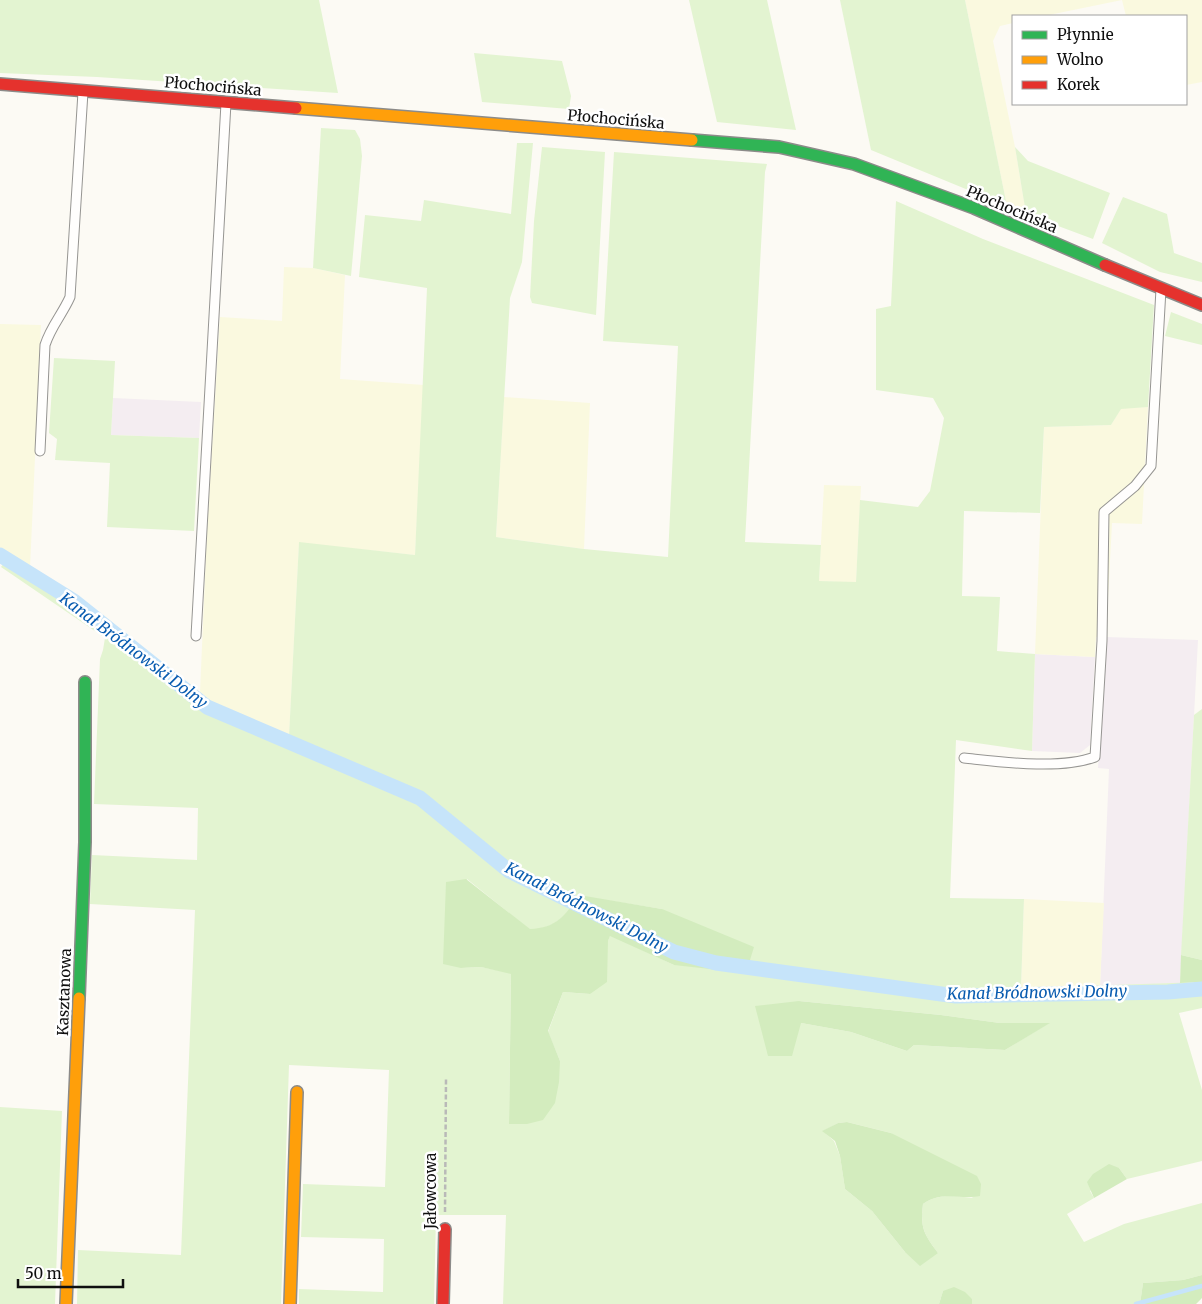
<svg xmlns="http://www.w3.org/2000/svg" width="1202" height="1304" viewBox="0 0 1202 1304" font-family="Merriweather,serif">
	<rect width="100%" height="100%" fill="#fcfaf4"/>
	<g fill="#f4edf1">
		<polygon points="113,398 201,402 199,438 111,435"/>
		<polygon points="1106,637 1198,640 1180,983 1100,986 1109,769 1098,768"/>
		<polygon points="1035,654 1095,657 1090,745 1080,753 1032,751"/>
	</g>
	<g fill="#faf9df">
		<polygon points="965,0 1202,0 1202,82 1186,85 1186,16 1126,16 1122,0 1044,16 1013,16 1013,23 1000,26 993,41 1015,147 1026,214 1007,206"/>
		<polygon points="284,267 313,268 345,275 340,379 424,385 415,555 299,543 289,737 222,709 200,692 207,531 220,317 282,321"/>
		<polygon points="0,324 41,325 30,568 0,551"/>
		<polygon points="504,397 590,403 584,549 496,537"/>
		<polygon points="1148,407 1142,524 1112,523 1106,637 1096,637 1095,657 1035,654 1044,427 1111,425 1121,408"/>
		<polygon points="824,485 861,486 856,583 819,581"/>
		<polygon points="1024,899 1104,903 1100,986 1021,988"/>
	</g>
	<g fill="#e3f4d1" fill-rule="evenodd">
		<polygon points="0,0 319,0 338,93 97,77 0,73"/>
		<polygon points="689,0 767,0 796,130 717,122"/>
		<polygon points="840,0 965,0 1007,206 871,150"/>
		<polygon points="474,53 562,61 571,96 569,109 482,102"/>
		<polygon points="321,128 355,130 360,139 362,156 351,276 313,268"/>
		<path d="M 517,143 L 533,143 L 522,262 L 510,298 L 496,537 L 584,549 L 668,557 L 678,346 L 603,341 L 614,152 L 767,164 L 765,172 L 745,542 L 821,545 L 819,581 L 856,582 L 860,500 L 918,507 L 930,491 L 944,418 L 933,398 L 876,390 L 876,309 L 891,306 L 896,201 L 983,239 L 1154,305 L 1148,407 L 1121,409 L 1111,425 L 1044,427 L 1040,513 L 964,511 L 962,596 L 1000,597 L 997,651 L 1035,654 L 1032,751 L 956,740 L 950,898 L 1024,899 L 1021,988 L 1202,982 L 1202,1008 L 1179,1013 L 1202,1090 L 1202,1161 L 1127,1179 L 1119,1168 L 1090,1191 L 1094,1198 L 1067,1214 L 1084,1242 L 1124,1224 L 1202,1203 L 1202,1275 L 1183,1280 L 1143,1283 L 1140,1304 L 972,1304 L 972,1299 L 943,1291 L 939,1304 L 503,1304 L 506,1215 L 436,1215 L 434,1304 L 299,1304 L 299,1289 L 383,1292 L 384,1239 L 301,1237 L 303,1184 L 385,1187 L 389,1070 L 289,1065 L 281,1304 L 77,1304 L 78,1250 L 181,1255 L 195,910 L 90,904 L 92,855 L 197,860 L 198,808 L 94,804 L 100,659 L 103,650 L 105,638 L 1,567 L 9,556 L 30,568 L 103,619 L 222,709 L 289,736 L 299,542 L 415,555 L 427,288 L 359,277 L 365,215 L 421,221 L 424,200 L 511,214 ZM 467,879 L 530,930 C 556,928 565,916 580,896 L 662,909 L 674,965 L 610,935 L 590,994 L 563,992 L 548,1032 L 560,1061 L 509,1124 L 511,973 L 481,967 L 461,968 ZM 799,1001 L 941,1015 L 1000,1023 L 1049,1023 L 1005,1050 L 914,1045 L 907,1051 L 851,1032 L 801,1023 ZM 847,1122 L 891,1133 L 973,1198 C 954,1196 939,1193 923,1204 C 920,1228 924,1234 938,1253 L 905,1252 L 872,1211 L 845,1189 L 840,1156 L 834,1141 L 823,1131 L 838,1123 Z"/>
		<polygon points="542,147 605,152 596,315 532,303 530,297 534,221"/>
		<polygon points="1015,147 1028,161 1110,193 1093,239 1026,214"/>
		<polygon points="1123,197 1167,214 1174,253 1202,263 1202,282 1160,272 1102,243"/>
		<polygon points="1171,312 1202,324 1202,345 1165,336"/>
		<polygon points="54,358 115,361 111,435 199,438 194,531 107,527 110,463 55,460 57,439 49,433"/>
		<polygon points="1202,709 1202,960 1181,955 1194,715"/>
		<polygon points="0,1107 62,1111 55,1304 0,1304"/>
	</g>
	<g fill="#d3ecbe">
		<path d="M 466,879 L 530,929 C 556,928 565,916 579,895 L 662,909 L 754,947 L 746,973 L 674,965 L 610,936 L 608,941 L 607,982 L 590,994 L 563,992 L 548,1031 L 560,1061 L 559,1082 L 555,1103 L 543,1120 L 527,1124 L 509,1124 L 511,974 L 481,967 L 461,968 L 443,964 L 446,882 Z"/>
		<polygon points="1181,955 1202,960 1202,982 1180,983"/>
		<polygon points="799,1001 941,1015 1000,1023 1050,1023 1005,1050 914,1045 907,1051 851,1032 801,1023 792,1056 768,1056 755,1006"/>
		<path d="M 847,1122 L 891,1133 L 977,1176 L 981,1184 L 980,1196 C 959,1200 943,1190 923,1204 C 920,1228 924,1234 938,1253 L 920,1266 L 905,1252 L 872,1211 L 845,1189 L 840,1156 L 835,1141 L 822,1131 L 838,1123 Z"/>
		<polygon points="1109,1164 1119,1168 1127,1179 1094,1198 1087,1182 1093,1174"/>
		<polygon points="1202,1275 1202,1298 1196,1304 1140,1304 1143,1283 1183,1280"/>
		<polygon points="954,1287 965,1292 972,1299 972,1304 939,1304 943,1291"/>
	</g>
	<g fill="none" stroke-linecap="round" stroke-linejoin="round">
		<polyline stroke="#c6e4fa" stroke-width="4.5" points="1136,1304 1202,1286"/>
		<polyline stroke="#c6e4fa" stroke-width="15" points="0,555 74,601 207,707 420,798 509,871 674,952 716,963 956,996 1168,992 1202,989"/>
		<defs>
			<g id="lane">
				<path d="M 40,451 L 45,345 C 51,326 62,315 70,297 L 83,92"/>
				<polyline points="196,636 226,103"/>
				<path d="M 964,758 C 1002,762 1059,770 1095,757 L 1102,641 L 1104,512 L 1135,486 L 1151,466 L 1161,289"/>
			</g>
			<g id="fast">
				<polyline points="692,140 779,147 854,164 974,208 1105,265"/>
				<polyline points="79,998 85,842 85,682"/>
			</g>
			<g id="slow">
				<polyline points="296,108 692,140"/>
				<polyline points="66,1304 79,998"/>
				<polyline points="290,1304 297,1092"/>
			</g>
			<g id="jam">
				<polyline points="0,84 296,108"/>
				<polyline points="1105,265 1202,305"/>
				<polyline points="443,1304 445,1229"/>
			</g>
		</defs>
		<use href="#lane" stroke="#969592" stroke-width="11"/>
		<use href="#fast" stroke="#8c8b89" stroke-width="14"/>
		<use href="#slow" stroke="#8c8b89" stroke-width="14"/>
		<use href="#jam" stroke="#8c8b89" stroke-width="14"/>
		<polyline stroke="#b9b9b8" stroke-width="2.5" stroke-dasharray="5 2.5" stroke-linecap="butt" points="445,1212 446,1079"/>
		<use href="#lane" stroke="#fffefd" stroke-width="9"/>
		<use href="#fast" stroke="#30b455" stroke-width="11"/>
		<use href="#slow" stroke="#ff9f0a" stroke-width="11"/>
		<use href="#jam" stroke="#e5322d" stroke-width="11"/>
	</g>
	<g text-anchor="middle" dominant-baseline="central" stroke-width="5" stroke-linejoin="round" paint-order="stroke">
		<g font-size="15" fill="#0f0f0f" stroke="#fff">
			<text transform="translate(213 86) rotate(5)">Płochocińska</text>
			<text transform="translate(616 119) rotate(5)">Płochocińska</text>
			<text transform="translate(1012 209) rotate(23)">Płochocińska</text>
			<text transform="translate(64 992) rotate(-88)">Kasztanowa</text>
			<text transform="translate(430 1191) rotate(-90)">Jałowcowa</text>
		</g>
		<g font-size="16" font-style="italic" fill="#095cb0" stroke="#fff">
			<text transform="translate(134 650) rotate(37)">Kanał Bródnowski Dolny</text>
			<text transform="translate(587 907) rotate(27)">Kanał Bródnowski Dolny</text>
			<text transform="translate(1037 992) rotate(-1)">Kanał Bródnowski Dolny</text>
		</g>
	</g>
	<rect x="1012" y="15" width="175" height="90" fill="#ffffff" stroke="#9f9f9f"/>
	<rect x="1022" y="31" width="25" height="8" fill="#30b455" stroke="#9f9f9f"/>
	<text x="1057" y="40" font-size="15" fill="#0f0f0f">Płynnie</text>
	<rect x="1022" y="56" width="25" height="8" fill="#ff9f0a" stroke="#9f9f9f"/>
	<text x="1057" y="65" font-size="15" fill="#0f0f0f">Wolno</text>
	<rect x="1022" y="81" width="25" height="8" fill="#e5322d" stroke="#9f9f9f"/>
	<text x="1057" y="90" font-size="15" fill="#0f0f0f">Korek</text>
	<path d="M18 1279v8h105v-8" fill="none" stroke="#0f0f0f" stroke-width="2.5"/>
	<text x="25" y="1279" font-size="15" fill="#0f0f0f" stroke="#ffffff" stroke-width="4" paint-order="stroke">50 m</text>
</svg>
